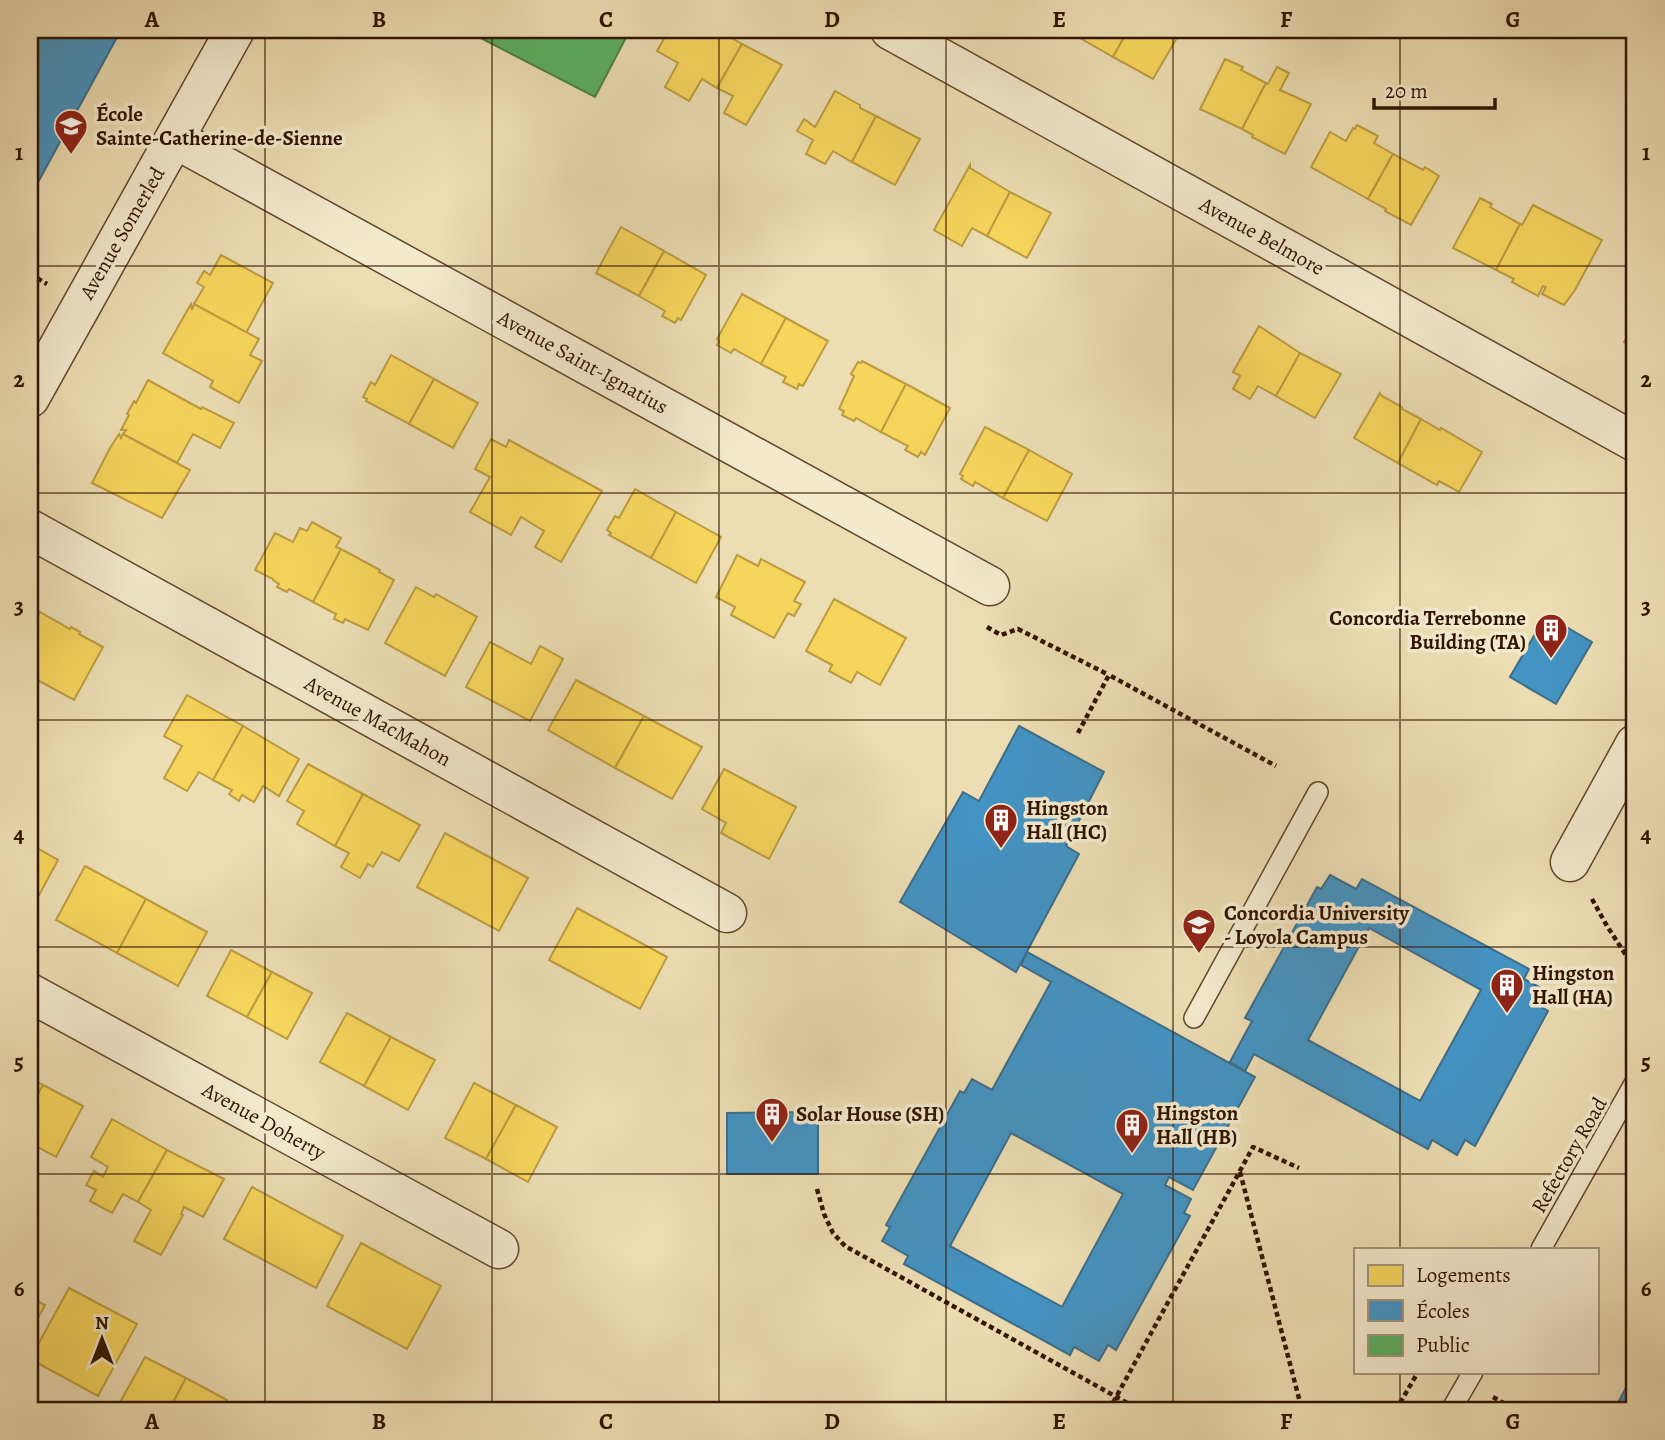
<svg xmlns="http://www.w3.org/2000/svg" width="1665" height="1440" viewBox="0 0 1665 1440" font-family="Alegreya,serif">
	<rect width="100%" height="100%" fill="#ecddb2"/>
	<filter id="stains"><feTurbulence type="fractalNoise" baseFrequency=".00286" numOctaves="4"/><feColorMatrix values="0 0 0 0 .2 0 0 0 0 .09 0 0 0 0 .02 0 0 0 .5 -.17"/></filter>
	<radialGradient id="worn" r=".72"><stop offset=".6" stop-color="#630" stop-opacity="0"/><stop offset="1" stop-color="#630" stop-opacity=".3"/></radialGradient>
	<g fill="#f6d55c" stroke="#bb9b40" stroke-width="2">
		<polygon points="669,30 718,30 742,44 717,88 702,79 689,101 665,87 678,63 657,51"/>
		<polygon points="1076,30 1128,30 1113,57 1073,34"/>
		<polygon points="1128,30 1168,30 1178,36 1153,79 1113,57"/>
		<polygon points="742,44 782,65 746,125 724,113 733,96 717,88"/>
		<polygon points="1225,59 1243,67 1241,70 1266,83 1242,129 1200,109"/>
		<polygon points="1277,67 1289,73 1280,90 1311,104 1285,154 1252,137 1253,135 1242,129 1266,83 1268,84"/>
		<polygon points="835,91 860,105 860,108 876,116 852,162 833,151 825,164 806,154 813,140 797,131 804,119 815,127"/>
		<polygon points="876,116 920,139 895,185 852,162"/>
		<polygon points="1357,125 1378,136 1374,143 1393,154 1368,199 1311,167 1330,132 1346,141 1353,128 1355,129"/>
		<polygon points="1393,154 1423,170 1425,167 1439,176 1411,225 1385,211 1386,209 1368,199"/>
		<polygon points="970,165 970,168 1010,192 987,236 972,228 962,246 934,230"/>
		<polygon points="1010,192 1051,213 1027,258 987,236"/>
		<polygon points="1480,198 1492,204 1490,207 1520,224 1496,270 1453,248"/>
		<polygon points="1533,205 1602,240 1575,290 1564,305 1542,294 1546,287 1543,286 1538,296 1512,282 1514,279 1496,270 1520,224 1522,225"/>
		<polygon points="621,227 664,251 639,296 596,273"/>
		<polygon points="664,251 706,275 681,320 678,318 675,323 662,316 665,311 639,296"/>
		<polygon points="221,255 273,283 246,333 194,304 204,287 197,283 204,271 210,275"/>
		<polygon points="742,294 786,318 761,364 734,349 731,353 717,345 719,341 717,339"/>
		<polygon points="191,304 192,310 194,304 259,339 250,355 262,361 239,403 210,387 213,381 163,353"/>
		<polygon points="786,318 828,341 803,386 799,384 797,389 783,382 786,377 761,364"/>
		<polygon points="1635,322 1635,348 1624,342"/>
		<polygon points="1259,326 1300,353 1276,396 1258,386 1250,399 1233,389 1240,376 1233,372"/>
		<polygon points="1300,353 1341,374 1315,418 1276,396"/>
		<polygon points="391,355 434,379 409,424 366,401 367,399 363,397 371,382 375,385"/>
		<polygon points="862,361 906,384 881,432 856,418 854,421 842,415 844,411 839,409 854,376 851,374 858,362 861,363"/>
		<polygon points="434,379 478,403 453,448 409,424"/>
		<polygon points="148,380 201,409 202,407 234,423 220,448 193,434 177,463 123,434 126,430 121,430 129,415 127,414 134,401 136,403"/>
		<polygon points="906,384 950,408 925,455 921,452 918,457 905,450 908,446 881,432"/>
		<polygon points="1380,393 1382,396 1402,407 1402,409 1421,419 1398,463 1354,438"/>
		<polygon points="1421,419 1440,430 1441,428 1482,452 1459,492 1439,481 1437,485 1398,463"/>
		<polygon points="985,427 1029,450 1003,498 975,482 973,486 961,479 963,476 960,474"/>
		<polygon points="119,434 121,438 123,434 190,470 162,518 92,483 110,448"/>
		<polygon points="491,439 506,447 509,440 602,491 561,562 535,547 544,531 521,517 511,535 470,512 490,477 475,469"/>
		<polygon points="1029,450 1072,474 1047,521 1003,498"/>
		<polygon points="635,489 676,512 651,558 609,535 611,533 607,530 615,516 619,518"/>
		<polygon points="676,512 721,537 696,583 651,558"/>
		<polygon points="312,522 341,538 336,547 341,549 313,602 289,589 287,592 277,587 279,584 273,580 273,579 255,570 275,533 293,542 300,528 307,531"/>
		<polygon points="341,549 380,570 379,572 394,580 368,630 345,619 343,623 334,619 336,614 313,602"/>
		<polygon points="737,555 758,566 761,559 805,582 794,601 801,604 794,616 788,613 774,638 731,615 735,607 716,597"/>
		<polygon points="416,587 434,597 436,594 477,617 445,676 385,643"/>
		<polygon points="834,599 906,638 880,685 857,672 851,683 829,671 832,665 806,651"/>
		<polygon points="40,612 70,629 71,627 80,632 79,634 103,647 74,700 32,677 30,681 30,631"/>
		<polygon points="490,642 531,664 540,646 563,659 530,721 466,687"/>
		<polygon points="576,680 644,716 615,768 548,730"/>
		<polygon points="187,695 243,726 213,780 199,772 187,791 164,778 182,746 164,736"/>
		<polygon points="644,716 702,747 672,799 615,768"/>
		<polygon points="243,726 299,759 279,796 263,786 254,802 242,795 239,801 229,794 232,790 213,780"/>
		<polygon points="308,764 363,794 335,846 297,824 304,811 287,801"/>
		<polygon points="724,769 796,807 769,859 721,833 726,823 702,809"/>
		<polygon points="363,794 420,825 399,861 382,852 373,867 368,864 360,878 341,867 349,853 335,846"/>
		<polygon points="445,833 528,878 499,931 417,887"/>
		<polygon points="30,844 58,860 32,908 30,907"/>
		<polygon points="85,866 146,899 117,953 56,920"/>
		<polygon points="146,899 207,932 178,986 117,953"/>
		<polygon points="577,908 667,957 640,1009 549,960"/>
		<polygon points="231,950 272,972 247,1017 207,996"/>
		<polygon points="272,972 312,993 287,1039 247,1017"/>
		<polygon points="347,1013 391,1037 364,1086 320,1062"/>
		<polygon points="391,1037 435,1060 408,1110 364,1086"/>
		<polygon points="30,1077 43,1085 30,1109"/>
		<polygon points="474,1083 516,1105 486,1159 445,1138"/>
		<polygon points="43,1085 83,1106 56,1157 30,1143 30,1109"/>
		<polygon points="516,1105 557,1127 528,1182 486,1159"/>
		<polygon points="112,1119 167,1150 138,1202 123,1194 112,1213 90,1201 96,1190 86,1185 94,1171 103,1177 108,1167 91,1157"/>
		<polygon points="167,1150 224,1179 203,1217 184,1207 181,1214 183,1215 161,1255 134,1241 151,1210 138,1202"/>
		<polygon points="252,1187 343,1236 316,1288 224,1239"/>
		<polygon points="361,1243 441,1286 407,1349 327,1306"/>
		<polygon points="69,1288 137,1324 98,1396 30,1359"/>
		<polygon points="30,1297 45,1305 30,1333"/>
		<polygon points="145,1357 186,1378 169,1410 125,1410 118,1406"/>
		<polygon points="186,1378 227,1400 221,1410 169,1410"/>
	</g>
	<g fill="#4393c3" stroke="#3e6d88" stroke-width="2" fill-rule="evenodd">
		<polygon points="30,30 121,30 30,197"/>
		<polygon points="1546,615 1592,642 1556,704 1510,677"/>
		<polygon points="1019,726 1104,772 1066,846 1079,854 1016,972 900,902 963,792 979,801"/>
		<path d="M 1330,875 L 1356,889 L 1362,879 L 1529,969 L 1524,979 L 1550,993 L 1542,1007 L 1548,1011 L 1475,1146 L 1465,1140 L 1457,1155 L 1432,1140 L 1428,1149 L 1254,1054 L 1245,1071 L 1230,1062 L 1252,1021 L 1245,1018 L 1317,887 L 1321,889 ZM 1369,928 L 1481,990 L 1420,1101 L 1308,1040 Z"/>
		<path d="M 1027,952 L 1255,1077 L 1193,1190 L 1169,1177 L 1165,1185 L 1191,1199 L 1184,1213 L 1190,1216 L 1116,1350 L 1108,1345 L 1099,1361 L 1074,1347 L 1070,1355 L 904,1264 L 908,1256 L 882,1241 L 890,1227 L 886,1225 L 960,1091 L 964,1093 L 972,1079 L 992,1090 L 1051,982 L 1021,965 ZM 1011,1133 L 1123,1194 L 1062,1307 L 950,1246 Z"/>
		<polygon points="818,1112 818,1174 727,1174 727,1113"/>
		<polygon points="1635,1371 1635,1410 1614,1410"/>
	</g>
	<polygon fill="#5aae61" stroke="#4e8044" stroke-width="2" points="465,30 630,30 595,97"/>
	<g fill="none" stroke-linecap="round" stroke-linejoin="round">
		<defs>
			<g id="service">
				<polyline points="1194,1018 1318,792"/>
				<polyline points="1541,1249 1635,1082"/>
				<polyline points="1451,1410 1473,1372"/>
			</g>
			<g id="minor">
				<polyline points="890,30 1635,442"/>
				<polyline points="175,139 990,586"/>
				<polyline points="30,398 235,30"/>
				<polyline points="30,529 727,913"/>
				<polyline points="1570,862 1635,744"/>
				<polyline points="30,993 499,1249"/>
			</g>
		</defs>
		<use href="#service" stroke="#60462c" stroke-width="22"/>
		<use href="#minor" stroke="#60462c" stroke-width="41"/>
		<g stroke="#311400" stroke-width="4.5" stroke-dasharray="5 3.5" stroke-linecap="butt">
			<polyline points="30,274 47,284"/>
			<polyline points="987,627 1001,635 1018,629 1109,675"/>
			<polyline points="1078,733 1109,675 1276,766"/>
			<polyline points="1592,899 1607,926 1635,969"/>
			<polyline points="1240,1172 1302,1410"/>
			<polyline points="817,1189 824,1214 833,1233 845,1246 1140,1410"/>
			<polyline points="1493,1397 1516,1410"/>
			<polyline points="1109,1410 1253,1147 1299,1168"/>
			<polyline points="1396,1410 1418,1372"/>
		</g>
		<use href="#service" stroke="#f3e9cd" stroke-width="19"/>
		<use href="#minor" stroke="#f3e9cd" stroke-width="38"/>
	</g>
	<path fill="none" stroke="#311400" stroke-width="2" stroke-opacity="0.55" d="M 265,30 L 265,1410M 492,30 L 492,1410M 719,30 L 719,1410M 946,30 L 946,1410M 1173,30 L 1173,1410M 1400,30 L 1400,1249M 30,266 L 1635,266M 30,493 L 1635,493M 30,720 L 1635,720M 30,947 L 1635,947M 30,1174 L 1635,1174M 1400,1372 L 1400,1410"/>
	<defs>
		<symbol id="school-pin" viewBox="-11 -11 22 30"><path d="M0 17L-7.5 6A9.5 9.5 0 1 1 7.5 6Z" fill="#8f2418" stroke="#f3e9cd"/><path d="M0-5L7-2L0 1L-7-2ZM-4 1L0 2.5L4 1V4Q0 6-4 4Z" fill="#fff"/></symbol>
		<symbol id="building-pin" viewBox="-11 -11 22 30"><path d="M0 17L-7.5 6A9.5 9.5 0 1 1 7.5 6Z" fill="#8f2418" stroke="#f3e9cd"/><path d="M-4-6H4V6H1V3H-1V6H-4ZM-2.5-4.3h1.7v1.8h-1.7ZM.8-4.3h1.7v1.8H.8ZM-2.5-1h1.7V.8h-1.7ZM.8-1h1.7V.8H.8Z" fill="#fff"/></symbol>
		<symbol id="university-pin" viewBox="-11 -11 22 30"><path d="M0 17L-7.5 6A9.5 9.5 0 1 1 7.5 6Z" fill="#8f2418" stroke="#f3e9cd"/><path d="M0-5L7-2L0 1L-7-2ZM-4 1L0 2.5L4 1V4Q0 6-4 4Z" fill="#fff"/></symbol>
	</defs>
	<g fill-rule="evenodd">
		<use href="#school-pin" x="52" y="107" width="38" height="52"/>
		<use href="#building-pin" x="1532" y="611" width="38" height="52"/>
		<use href="#building-pin" x="982" y="801" width="38" height="52"/>
		<use href="#university-pin" x="1180" y="906" width="38" height="52"/>
		<use href="#building-pin" x="1488" y="966" width="38" height="52"/>
		<use href="#building-pin" x="753" y="1095" width="38" height="52"/>
		<use href="#building-pin" x="1113" y="1106" width="38" height="52"/>
	</g>
	<g text-anchor="middle" dominant-baseline="central" stroke-width="7" stroke-linejoin="round" paint-order="stroke">
		<g font-size="21" font-weight="bold" fill="#311400" stroke="#f3e9cd" text-anchor="start">
			<text x="96" y="114">École<tspan x="96" dy="24">Sainte-Catherine-de-Sienne</tspan></text>
			<text x="1526" y="618" text-anchor="end">Concordia Terrebonne<tspan x="1526" dy="24">Building (TA)</tspan></text>
			<text x="1026" y="808">Hingston<tspan x="1026" dy="24">Hall (HC)</tspan></text>
			<text x="1224" y="913">Concordia University<tspan x="1224" dy="24">- Loyola Campus</tspan></text>
			<text x="1532" y="973">Hingston<tspan x="1532" dy="24">Hall (HA)</tspan></text>
			<text x="1156" y="1113">Hingston<tspan x="1156" dy="24">Hall (HB)</tspan></text>
			<text x="796" y="1114">Solar House (SH)</text>
		</g>
		<g font-size="21" fill="#311400" stroke="#f3e9cd">
			<text transform="translate(122 233) rotate(-60)">Avenue Somerled</text>
			<text transform="translate(1262 236) rotate(29)">Avenue Belmore</text>
			<text transform="translate(583 362) rotate(29)">Avenue Saint-Ignatius</text>
			<text transform="translate(378 721) rotate(29)">Avenue MacMahon</text>
			<text transform="translate(264 1121) rotate(29)">Avenue Doherty</text>
			<text transform="translate(1569 1155) rotate(-60)">Refectory Road</text>
		</g>
	</g>
	<rect width="1665" height="1440" fill="none" stroke="#ecddb2" stroke-width="77"/>
	<rect x="1354" y="1248" width="245" height="126" fill="#f3e9cd" stroke="#a5947b" stroke-width="2"/>
	<rect x="1368" y="1265" width="35" height="21" fill="#f6d55c" stroke="#a5947b" stroke-width="2"/>
	<text x="1416" y="1282" font-size="21" fill="#311400">Logements</text>
	<rect x="1368" y="1300" width="35" height="21" fill="#4393c3" stroke="#a5947b" stroke-width="2"/>
	<text x="1416" y="1318" font-size="21" fill="#311400">Écoles</text>
	<rect x="1368" y="1335" width="35" height="21" fill="#5aae61" stroke="#a5947b" stroke-width="2"/>
	<text x="1416" y="1352" font-size="21" fill="#311400">Public</text>
	<g transform="translate(102 1339)" stroke="#f3e9cd" stroke-width="5" paint-order="stroke">
	<path d="M0-5L12 26L0 18L-12 26Z" fill="#311400"/>
	<text y="-10" font-size="19" font-weight="bold" text-anchor="middle" fill="#311400">N</text>
	</g>
	<path d="M1374 98v10h121v-10" fill="none" stroke="#311400" stroke-width="3.5"/>
	<text x="1385" y="98" font-size="21" fill="#311400" stroke="#f3e9cd" stroke-width="5" paint-order="stroke">20 m</text>
	<rect x="38" y="38" width="1588" height="1364" fill="none" stroke="#311400" stroke-width="2.5"/>
	<g font-size="23" text-anchor="middle" font-weight="bold" fill="#311400">
		<text x="152" y="27">A</text>
		<text x="379" y="27">B</text>
		<text x="606" y="27">C</text>
		<text x="832" y="27">D</text>
		<text x="1059" y="27">E</text>
		<text x="1286" y="27">F</text>
		<text x="1513" y="27">G</text>
		<text x="19" y="160">1</text>
		<text x="1646" y="160">1</text>
		<text x="19" y="387">2</text>
		<text x="1646" y="387">2</text>
		<text x="19" y="614">3</text>
		<text x="1646" y="614">3</text>
		<text x="19" y="842">4</text>
		<text x="1646" y="842">4</text>
		<text x="19" y="1069">5</text>
		<text x="1646" y="1069">5</text>
		<text x="19" y="1296">6</text>
		<text x="1646" y="1296">6</text>
		<text x="152" y="1429">A</text>
		<text x="379" y="1429">B</text>
		<text x="606" y="1429">C</text>
		<text x="832" y="1429">D</text>
		<text x="1059" y="1429">E</text>
		<text x="1286" y="1429">F</text>
		<text x="1513" y="1429">G</text>
	</g>
	<rect width="100%" height="100%" filter="url(#stains)"/>
	<rect width="100%" height="100%" fill="url(#worn)"/>
</svg>
